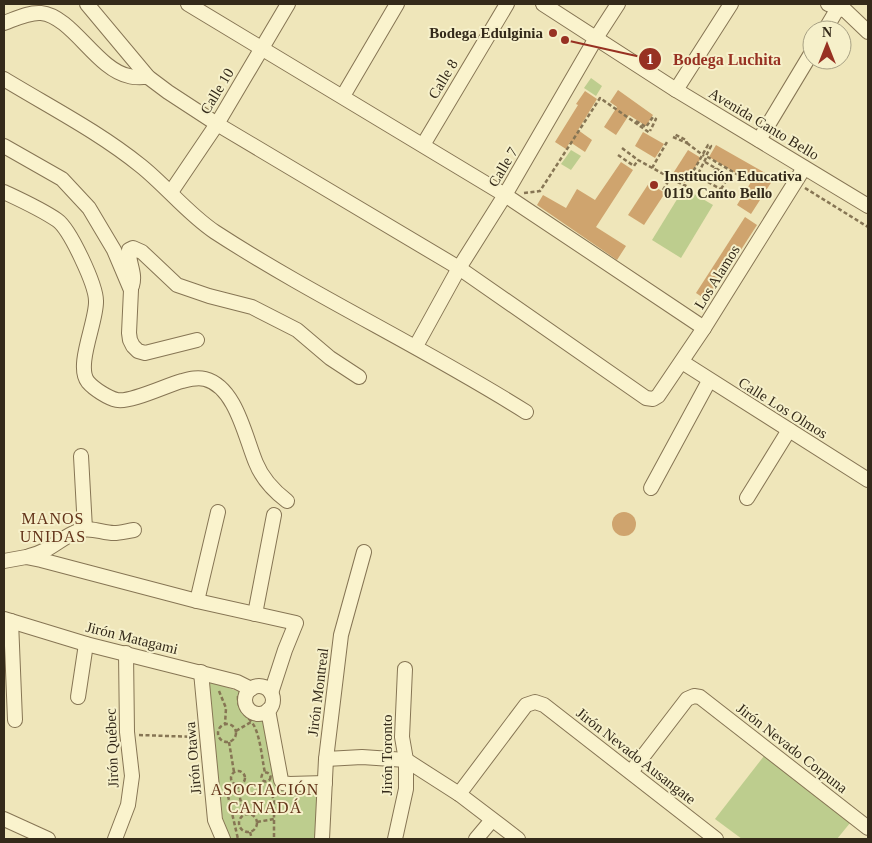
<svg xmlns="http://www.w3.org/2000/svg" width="872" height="843" viewBox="0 0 872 843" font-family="Georgia,serif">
	<rect width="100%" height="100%" fill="#efe6ba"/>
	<g fill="#bdcd8e">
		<polygon points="591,78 602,86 596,96 584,88"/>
		<polygon points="571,150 581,156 571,170 561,164"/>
		<polygon points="684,188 713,205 681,258 652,240"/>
		<polygon points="206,680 240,692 244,715 251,719 266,720 278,783 320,787 317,839 230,839 224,824 218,794"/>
		<polygon points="764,756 850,823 837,839 742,839 715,819"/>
	</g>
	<g fill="#cfa46e">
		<polygon points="618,90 653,115 646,126 629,115 616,135 604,127 617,107 610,102"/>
		<polygon points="585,91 597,99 578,130 592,140 585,152 570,142 566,149 555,142 578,105 576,104"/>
		<polygon points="643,132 664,144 655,158 635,146"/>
		<polygon points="716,145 774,178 751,214 737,205 751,182 709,157"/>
		<polygon points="688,150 701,158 685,183 672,175"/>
		<polygon points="621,162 633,170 596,227 626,246 617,260 537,205 543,195 566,208 577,189 595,200"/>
		<polygon points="649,183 665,193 644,225 628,215"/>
		<polygon points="745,217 757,225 708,301 696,293"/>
		<circle cx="624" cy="524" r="12"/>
	</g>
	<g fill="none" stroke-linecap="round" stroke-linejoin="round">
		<defs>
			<g id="minor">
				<polyline points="87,4 148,77 168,92 217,124 459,268 646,398 653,399 658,396 704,328 804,168"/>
				<polyline points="188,4 505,195 704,328"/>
				<polyline points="543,4 676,90 868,206"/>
				<polyline points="828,4 846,11 868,32"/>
				<path d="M 4,23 C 15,19 29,12 41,13 C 72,16 97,70 129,76 C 135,78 142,77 148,77"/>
				<polyline points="825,30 838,8"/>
				<path d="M 4,79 C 50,107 99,132 141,166 C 166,186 188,214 215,232 C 315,297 425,348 526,412"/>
				<polyline points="676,90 731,4"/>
				<polyline points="343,96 397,4"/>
				<polyline points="759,140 812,52"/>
				<polyline points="423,145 507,4"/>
				<polyline points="4,146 62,179 89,208 114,250 131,290 129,333 130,340 133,346 138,351 145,353 197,340"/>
				<path d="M 4,192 C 21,200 41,209 57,220 C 70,229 96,285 96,301 C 97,321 75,366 88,382 C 94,389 108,398 117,400 C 130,403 167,385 182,381 C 190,379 197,377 205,379 C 236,387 245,437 256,463 C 262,478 274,491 287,501"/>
				<polyline points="171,192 217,124 288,4"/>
				<path d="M 132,286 C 136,273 128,263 129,250 L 133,248 L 142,252 L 177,285 L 209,296 L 252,307 L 297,330 L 330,358 L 359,377"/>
				<polyline points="416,346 459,268 505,195 596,38 618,4"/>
				<polyline points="682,362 868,480"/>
				<polyline points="81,456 85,529"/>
				<polyline points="651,488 709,381"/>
				<polyline points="747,498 789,430"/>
				<path d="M 29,556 C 51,551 60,538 78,531 C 90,526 102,533 114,533 C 120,533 127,531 134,530"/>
				<polyline points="4,561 26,557 41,560 197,601 296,623 285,650 271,693"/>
				<polyline points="197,601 218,512"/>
				<polyline points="255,614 274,515"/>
				<polyline points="4,619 86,644 237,682 251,689"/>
				<polyline points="11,621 15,720"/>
				<polyline points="201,672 215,820 223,839"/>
				<circle cx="259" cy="700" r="14"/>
				<polyline points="78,697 86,644"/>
				<polyline points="268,710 281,780 283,783 289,784 325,783"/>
				<polyline points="326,759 362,757 406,760 459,794 518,839"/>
				<polyline points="631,772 687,699 694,696 700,697 868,828"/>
				<polyline points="459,794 526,705 535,702 544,705 716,839"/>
				<polyline points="4,819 48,839"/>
				<polyline points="115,839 128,805 132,776 127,732 126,653"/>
				<polyline points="322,839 326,759 341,635 364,552"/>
				<polyline points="395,839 406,789 406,760 402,737 405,669"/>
				<polyline points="476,839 492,820"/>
			</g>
		</defs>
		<use href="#minor" stroke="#867554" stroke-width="16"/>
		<g stroke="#867554" stroke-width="2.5" stroke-dasharray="4 2.5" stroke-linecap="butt">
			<polyline points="636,121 646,127 653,117 656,119 650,131"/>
			<polyline points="673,137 687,143 686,140 674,134"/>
			<polyline points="687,143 704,156"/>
			<polyline points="622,148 638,160 685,186 708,145 711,146 706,156 745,179"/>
			<polyline points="618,155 634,166 638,160"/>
			<polyline points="706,158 697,176 735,197"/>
			<polyline points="705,162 729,176 721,189"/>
			<polyline points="652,168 667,142"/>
			<polyline points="708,182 716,168"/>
			<polyline points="805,188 868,227"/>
			<polyline points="663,190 672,175"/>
			<polyline points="524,193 540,191 600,98 650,133"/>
			<polyline points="219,691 226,708 225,724"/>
			<path d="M 238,696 C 237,715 250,714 256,730 C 261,743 262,759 265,773"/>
			<circle cx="227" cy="733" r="9"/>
			<polyline points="236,731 251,722"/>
			<polyline points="139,735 196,737"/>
			<polyline points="229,742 234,772"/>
			<circle cx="238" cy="778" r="7"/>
			<circle cx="266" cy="777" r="4.5"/>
			<polyline points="237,785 244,815"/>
			<polyline points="270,788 274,801 274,839"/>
			<polyline points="228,796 238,839"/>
			<circle cx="248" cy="823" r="9"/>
			<polyline points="257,822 274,819"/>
			<polyline points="250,832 252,839"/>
		</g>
		<use href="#minor" stroke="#faf3cd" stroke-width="14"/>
	</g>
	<g fill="#973122" stroke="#f6f0ca" stroke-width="2">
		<circle cx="553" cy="33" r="5"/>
		<circle cx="654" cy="185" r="5"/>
	</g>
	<g text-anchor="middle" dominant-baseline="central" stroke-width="4" stroke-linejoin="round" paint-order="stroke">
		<g font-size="15" font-weight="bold" fill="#342a1a" stroke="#f6f0ca" text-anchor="end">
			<text x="543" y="33">Bodega Edulginia</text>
			<text x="664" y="176" text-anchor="start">Institución Educativa<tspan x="664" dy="17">0119 Canto Bello</tspan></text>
		</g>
		<g font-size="15" fill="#342a1a" stroke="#f6f0ca">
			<text transform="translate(443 79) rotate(-59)">Calle 8</text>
			<text transform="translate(217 91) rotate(-59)">Calle 10</text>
			<text transform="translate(764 124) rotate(31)">Avenida Canto Bello</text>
			<text transform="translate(503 167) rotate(-59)">Calle 7</text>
			<text transform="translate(717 277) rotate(-58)">Los Alamos</text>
			<text transform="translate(783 408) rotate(32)">Calle Los Olmos</text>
			<text transform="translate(132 638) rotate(14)">Jirón Matagami</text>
			<text transform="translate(318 692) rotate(-83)">Jirón Montreal</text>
			<text transform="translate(112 748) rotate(-92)">Jirón Québec</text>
			<text transform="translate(792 748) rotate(38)">Jirón Nevado Corpuna</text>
			<text transform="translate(387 755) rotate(-90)">Jirón Toronto</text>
			<text transform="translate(636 756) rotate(38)">Jirón Nevado Ausangate</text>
			<text transform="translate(193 758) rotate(-95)">Jirón Otawa</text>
		</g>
		<g font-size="16" letter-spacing="1" fill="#623218" stroke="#f6f0ca">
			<text x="53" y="518">MANOS<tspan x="53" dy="18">UNIDAS</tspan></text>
			<text x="265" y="789">ASOCIACIÓN<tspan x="265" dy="18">CANADÁ</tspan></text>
		</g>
	</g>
	<path fill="none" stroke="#973122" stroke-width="2" d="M565 40L650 59"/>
	<g fill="#973122" stroke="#f6f0ca" stroke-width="2">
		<circle cx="565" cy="40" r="5"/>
		<circle cx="650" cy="59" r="12"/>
	</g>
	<g font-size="15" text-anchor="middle" font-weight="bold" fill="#fff">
		<text x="650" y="64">1</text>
	</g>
	<g font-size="16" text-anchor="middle" font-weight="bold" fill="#973122" stroke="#f6f0ca" stroke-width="4" stroke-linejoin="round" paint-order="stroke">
		<text x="727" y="65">Bodega Luchita</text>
	</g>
	<rect width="872" height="843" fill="none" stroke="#342a1a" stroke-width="10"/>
	<g transform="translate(827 45)"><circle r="24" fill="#f6f0ca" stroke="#a8a184"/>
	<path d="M0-4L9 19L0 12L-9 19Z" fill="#973122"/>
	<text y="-8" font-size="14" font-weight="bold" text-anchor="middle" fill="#342a1a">N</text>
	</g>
</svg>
